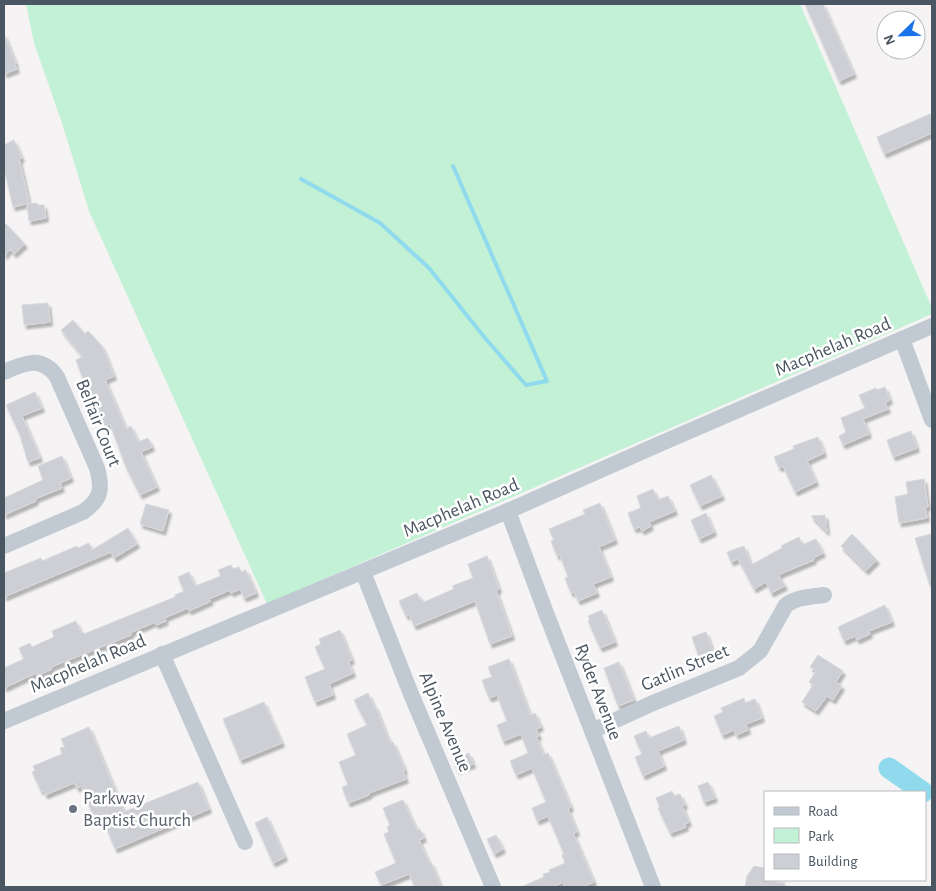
<svg xmlns="http://www.w3.org/2000/svg" width="936" height="891" viewBox="0 0 936 891" font-family="'Alegreya Sans',sans-serif">
	<defs>
		<filter id="shadow"><feDropShadow dx="2.5" dy="4" stdDeviation="1" flood-color="#0004"/></filter>
	</defs>
	<rect width="100%" height="100%" fill="#f5f3f3"/>
	<polygon fill="#c3f1d5" points="26,4 800,4 932,308 932,314 267,604 89,211 62,123 34,43"/>
	<g fill="none" stroke-linecap="round" stroke-linejoin="round">
		<polyline stroke="#90daee" stroke-width="4" points="301,179 380,223 429,268 485,338 526,385 547,381 453,166"/>
		<polyline stroke="#90daee" stroke-width="21" points="889,768 923,792"/>
	</g>
	<g fill="#cdcfd5" stroke="#d7d9de" filter="url(#shadow)">
		<polygon points="805,4 823,4 854,74 839,81"/>
		<polygon points="4,34 16,64 15,65 17,69 4,74"/>
		<polygon points="930,114 932,121 932,133 884,154 877,137"/>
		<polygon points="14,140 22,158 19,159 29,203 13,207 4,168 4,145"/>
		<polygon points="37,203 38,205 44,205 46,218 29,221 27,204"/>
		<polygon points="4,222 25,244 14,254 10,249 4,256"/>
		<polygon points="48,303 50,322 24,325 22,305"/>
		<polygon points="73,320 85,334 88,331 102,346 114,376 105,380 126,429 131,426 138,442 148,438 152,447 141,452 157,487 140,495 126,467 110,424 103,427 97,413 99,412 88,386 86,387 76,360 83,357 61,330"/>
		<polygon points="885,387 890,400 885,403 888,409 863,419 869,434 843,445 839,436 846,432 841,418 865,408 859,395 876,388 877,390"/>
		<polygon points="35,392 42,408 22,416 40,458 28,462 20,435 6,405"/>
		<polygon points="911,431 917,448 893,457 887,440"/>
		<polygon points="818,437 824,453 807,461 816,482 795,492 783,466 779,468 774,457 794,449 793,446"/>
		<polygon points="62,456 71,478 60,483 62,488 35,499 36,501 4,515 4,498 43,480 38,466"/>
		<polygon points="711,475 722,496 700,506 690,485"/>
		<polygon points="924,479 928,507 925,507 927,518 899,523 895,497 908,494 906,482"/>
		<polygon points="653,489 658,500 668,496 675,511 649,522 651,526 642,531 640,527 634,529 628,513 641,508 637,496"/>
		<polygon points="600,503 615,540 599,547 611,577 593,584 597,593 578,601 574,592 571,593 565,578 568,577 560,555 557,556 551,541 554,540 549,529 585,514 583,510"/>
		<polygon points="146,504 169,510 163,531 140,524"/>
		<polygon points="706,513 714,532 699,539 691,520"/>
		<polygon points="825,515 827,532 811,516"/>
		<polygon points="128,528 137,544 114,558 111,552 4,597 4,573 41,558 42,561 77,546 78,548 89,543 92,550"/>
		<polygon points="852,534 877,560 866,571 841,546"/>
		<polygon points="931,534 932,539 932,586 930,586 915,538"/>
		<polygon points="799,537 802,545 816,539 823,553 813,558 814,560 780,574 779,576 785,586 771,593 766,582 754,589 738,559 731,562 727,552 744,546 751,565 782,548 781,546"/>
		<polygon points="487,556 499,589 496,591 512,636 490,644 475,601 414,626 409,614 406,616 399,601 417,593 420,600 422,599 424,602 454,589 452,586 473,578 468,564"/>
		<polygon points="231,565 233,569 239,567 241,572 246,570 256,593 244,598 240,589 231,593 230,590 209,599 211,601 189,611 188,608 181,611 164,618 166,621 156,625 155,622 130,633 131,635 51,667 52,669 37,676 36,673 4,688 4,668 24,659 19,648 30,643 32,647 54,637 52,631 76,621 81,633 83,632 84,634 175,597 175,595 184,591 178,577 189,572 195,586 221,576 218,570"/>
		<polygon points="885,605 892,622 869,631 870,634 857,640 855,636 844,641 838,627"/>
		<polygon points="602,610 615,642 600,648 588,621 590,620 588,616"/>
		<polygon points="340,630 352,660 348,661 353,673 329,684 333,695 315,702 305,677 325,669 315,647 321,644 319,639"/>
		<polygon points="706,632 714,655 700,660 692,637"/>
		<polygon points="818,655 843,671 836,682 842,686 833,700 827,696 816,711 802,702 813,685 809,682 816,671 810,667"/>
		<polygon points="509,659 530,715 535,713 541,727 536,729 539,736 536,737 544,755 548,753 571,807 568,809 577,832 573,833 594,882 582,887 565,887 563,882 552,887 521,887 544,877 543,874 550,872 549,870 565,863 562,855 564,854 548,816 537,821 532,808 546,802 532,768 516,775 510,761 528,753 521,734 503,741 497,725 507,721 497,695 489,698 482,680 492,677 488,667"/>
		<polygon points="619,662 634,700 618,706 604,668"/>
		<polygon points="368,693 374,706 375,706 390,743 393,742 405,770 403,771 406,779 369,793 369,795 348,803 342,787 348,785 339,762 356,755 347,734 367,725 354,700"/>
		<polygon points="744,698 745,703 755,699 762,718 746,724 748,730 736,735 734,730 722,735 714,716 723,712 721,708"/>
		<polygon points="264,702 282,743 240,760 223,719"/>
		<polygon points="679,726 684,740 658,751 664,766 643,776 635,757 642,754 634,736 646,731 649,738"/>
		<polygon points="89,727 124,812 198,782 209,809 115,849 100,812 93,815 81,786 77,788 74,783 45,795 44,790 41,791 32,772 35,771 33,766 62,754 60,748 65,747 61,739"/>
		<polygon points="469,753 473,764 457,770 453,760"/>
		<polygon points="708,782 715,798 704,802 698,786"/>
		<polygon points="672,791 674,796 680,794 685,805 682,806 689,822 685,824 686,827 670,833 658,808 660,807 656,798"/>
		<polygon points="403,800 417,830 420,829 424,838 419,840 429,863 431,862 441,887 415,887 409,874 381,885 375,872 396,863 384,834 389,832 387,827 390,825 383,808"/>
		<polygon points="267,817 285,857 273,863 255,823"/>
		<polygon points="496,835 503,849 494,854 487,839"/>
		<polygon points="754,866 765,868 765,880 785,883 784,887 745,887 747,876"/>
	</g>
	<g fill="none" stroke-linecap="round" stroke-linejoin="round">
		<g stroke="#c1cad2" stroke-width="16">
			<polyline points="902,339 932,420"/>
			<path d="M 4,372 C 24,363 42,355 57,377 L 97,468 C 103,490 101,499 83,512 L 4,546"/>
			<polyline points="508,511 546,613 653,887"/>
			<polyline points="363,572 411,694 493,887"/>
			<polyline points="162,654 245,842"/>
			<polyline points="4,721 508,511 655,446 932,326"/>
			<path d="M 592,731 L 653,703 L 739,668 L 760,651 L 786,605 C 797,597 811,597 824,595"/>
		</g>
	</g>
	<circle fill="#6b7280" stroke="#fff" stroke-width="2" cx="73" cy="809" r="5"/>
	<g text-anchor="middle" dominant-baseline="central" stroke-width="5" stroke-linejoin="round" paint-order="stroke">
		<g font-size="19" fill="#4a5661" stroke="#fff">
			<text transform="translate(833 347) rotate(-23)">Macphelah Road</text>
			<text transform="translate(98 423) rotate(68)">Belfair Court</text>
			<text transform="translate(461 508) rotate(-23)">Macphelah Road</text>
			<text transform="translate(88 664) rotate(-23)">Macphelah Road</text>
			<text transform="translate(685 668) rotate(-23)">Gatlin Street</text>
			<text transform="translate(598 692) rotate(69)">Ryder Avenue</text>
			<text transform="translate(445 722) rotate(67)">Alpine Avenue</text>
		</g>
		<g font-size="19" fill="#5b616d" stroke="#fff" text-anchor="start">
			<text x="83" y="798">Parkway<tspan x="83" dy="22">Baptist Church</tspan></text>
		</g>
	</g>
	<rect width="936" height="891" fill="none" stroke="#4a5661" stroke-width="10"/>
	<rect x="764" y="791" width="162" height="90" fill="#ffffff" stroke="#b7bbc0"/>
	<rect x="774" y="807" width="25" height="8" fill="#c1cad2" stroke="#b7bbc0"/>
	<text x="808" y="816" font-size="15" fill="#4a5661">Road</text>
	<rect x="774" y="828" width="25" height="15" fill="#c3f1d5" stroke="#b7bbc0"/>
	<text x="808" y="841" font-size="15" fill="#4a5661">Park</text>
	<rect x="774" y="854" width="25" height="15" fill="#cdcfd5" stroke="#b7bbc0"/>
	<text x="808" y="866" font-size="15" fill="#4a5661">Building</text>
	<g transform="translate(901 35) rotate(247)"><circle r="24" fill="#ffffff" stroke="#b7bbc0"/>
	<path d="M0-4L9 19L0 12L-9 19Z" fill="#1a73e8"/>
	<text y="-8" font-size="14" font-weight="bold" text-anchor="middle" fill="#4a5661">N</text>
	</g>
</svg>
